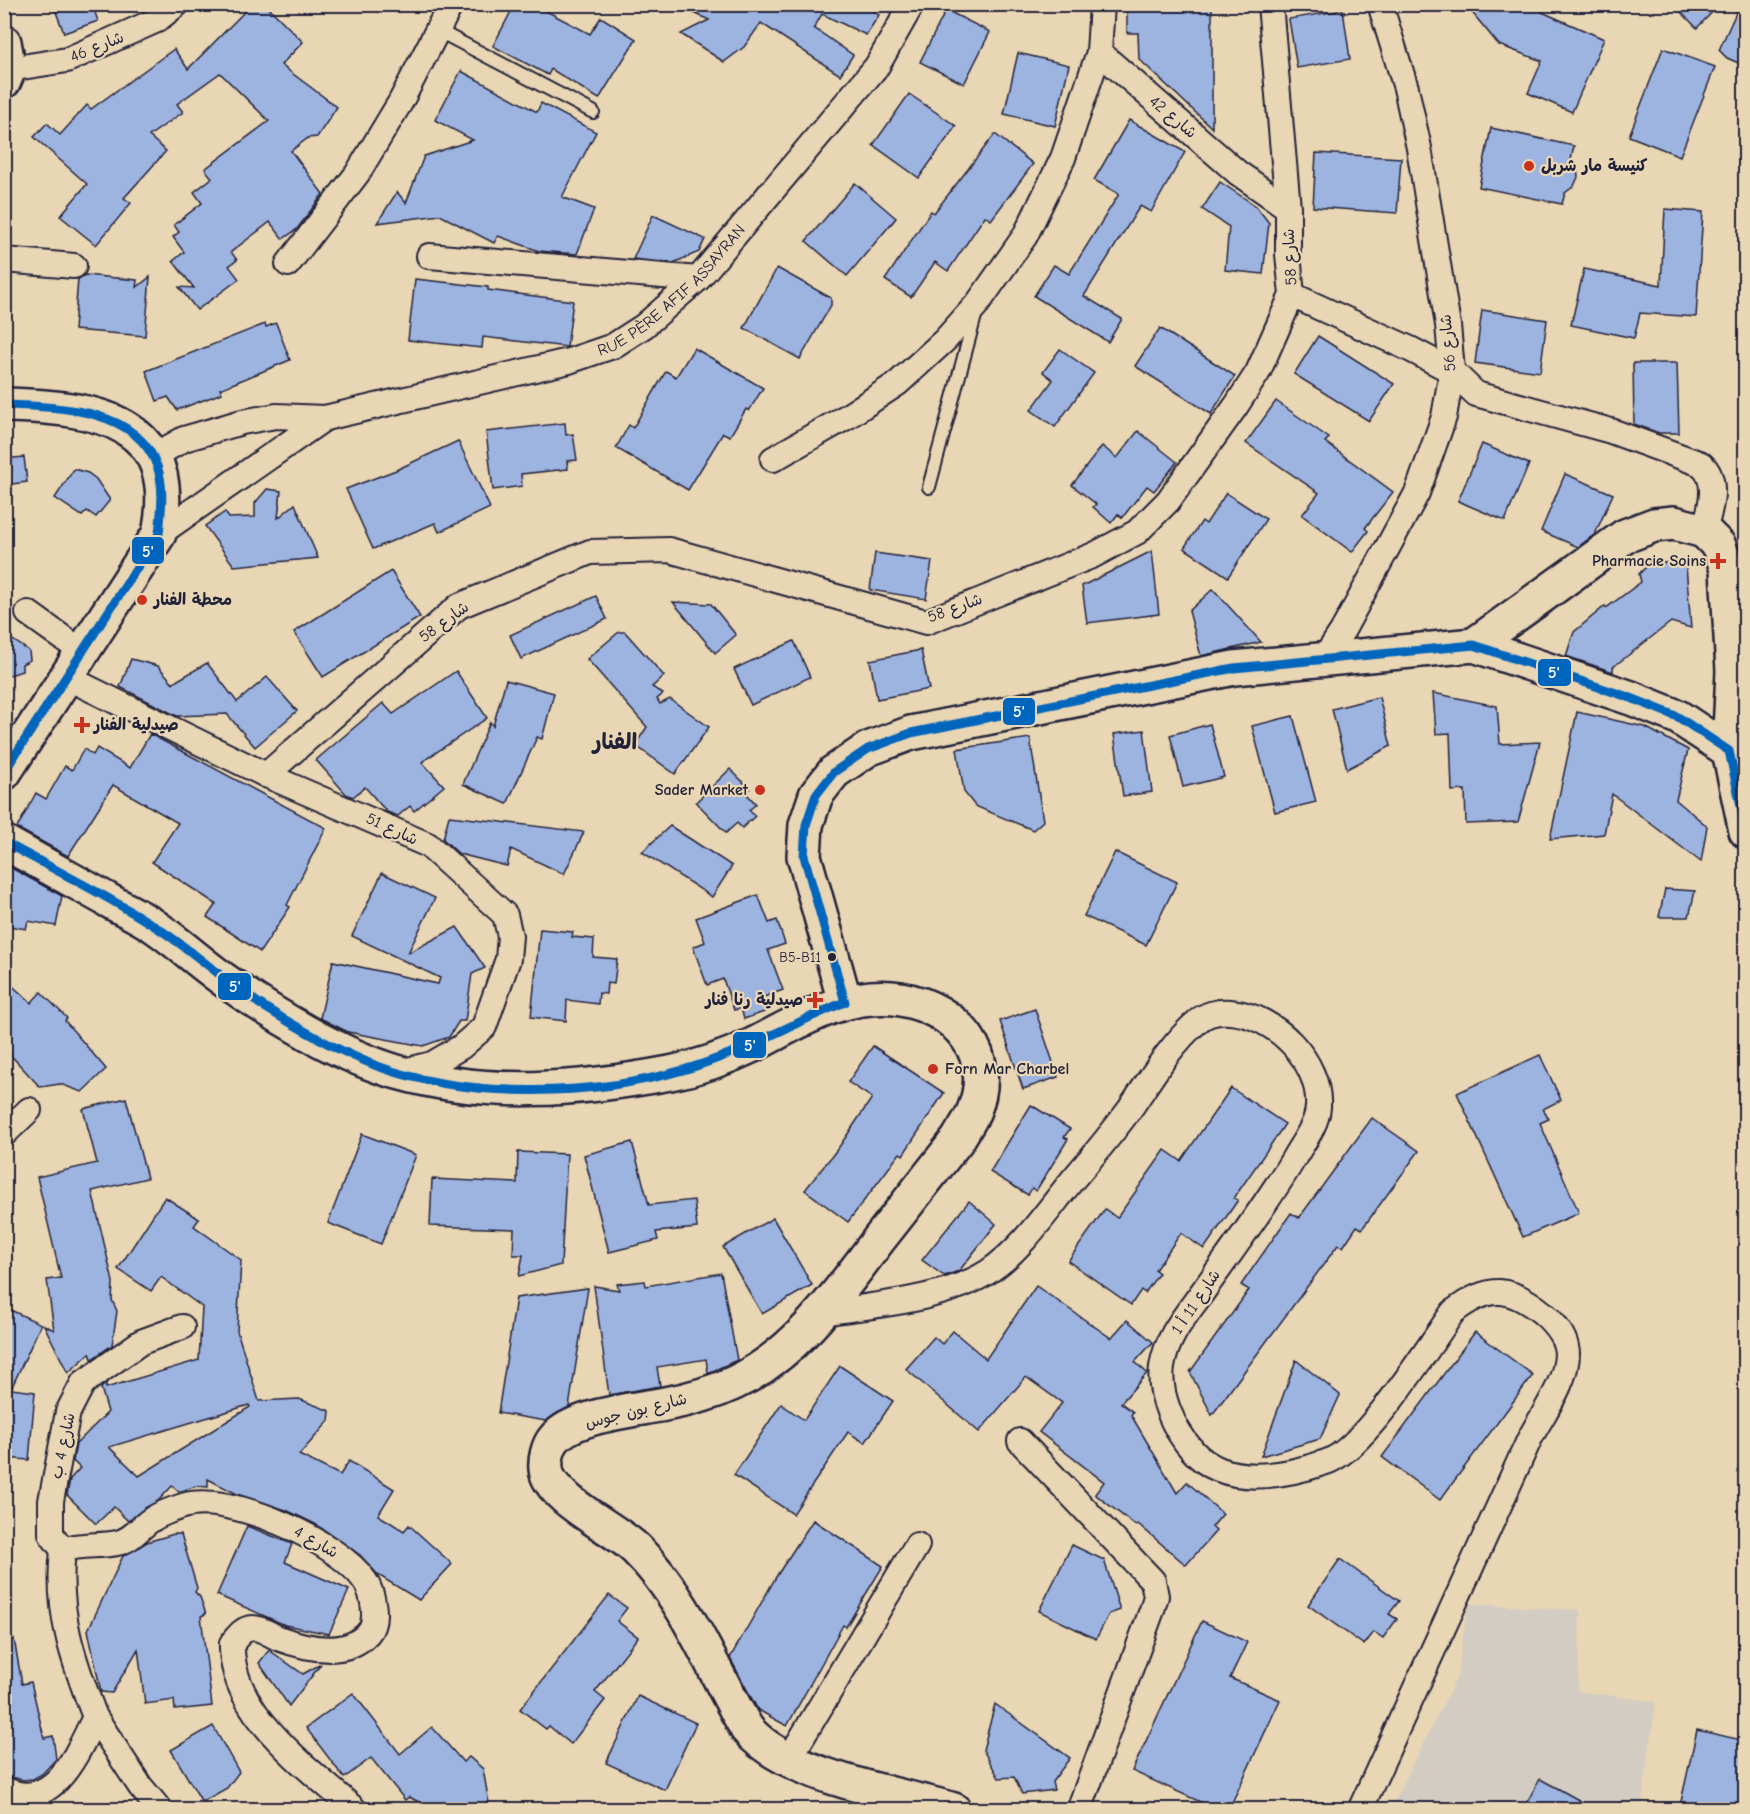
<svg xmlns="http://www.w3.org/2000/svg" width="1750" height="1814" viewBox="0 0 1750 1814" font-family="'Comic Neue','Playpen Sans Arabic',sans-serif">
	<rect width="100%" height="100%" fill="#e9d6b4"/>
	<filter id="ink" filterUnits="userSpaceOnUse"><feTurbulence type="fractalNoise" baseFrequency=".0167" numOctaves="2"/><feDisplacementMap in="SourceGraphic" scale="12" xChannelSelector="R" yChannelSelector="G"/><feConvolveMatrix kernelMatrix="1 2 1 2 8 2 1 2 1" color-interpolation-filters="sRGB"/></filter>
	<g filter="url(#ink)">
		<polygon fill="#d2ccc2" points="1468,1604 1580,1610 1578,1691 1656,1702 1642,1802 1637,1809 1390,1810 1457,1677"/>
		<g fill="#9db4e1" stroke="#22223b" stroke-width="1.5" fill-rule="evenodd">
			<polygon points="53,4 92,4 98,21 64,33"/>
			<polygon points="252,4 265,4 303,42 281,65 337,107 317,137 308,138 291,151 323,194 297,229 283,239 270,222 231,252 237,260 229,266 239,279 197,310 179,287 194,288 173,261 184,252 173,237 179,232 174,225 202,203 194,192 212,178 205,169 269,121 220,73 177,104 183,112 149,136 166,151 124,198 131,203 96,245 60,216 87,184 34,137 47,123 60,135 87,105 91,109 174,49 188,69"/>
			<polygon points="515,4 533,4 590,34 601,17 636,39 599,99 551,69 548,75 493,46"/>
			<polygon points="675,4 863,4 879,15 866,35 822,14 814,28 853,55 840,75 761,23 744,47 724,62 681,34 709,20"/>
			<polygon points="1127,4 1212,4 1212,128 1139,59 1138,33 1127,33"/>
			<polygon points="1465,4 1545,4 1542,12 1604,39 1572,112 1528,93 1542,61 1499,45"/>
			<polygon points="1673,4 1720,4 1697,28"/>
			<polygon points="1740,4 1746,4 1746,66 1727,58 1719,50"/>
			<polygon points="946,10 990,32 964,84 920,62"/>
			<polygon points="1343,10 1350,59 1297,68 1289,19"/>
			<polygon points="1663,48 1715,67 1680,156 1629,136"/>
			<polygon points="1018,53 1069,65 1055,126 1004,114"/>
			<polygon points="461,71 537,112 541,103 596,132 562,197 594,209 577,254 539,251 498,236 494,243 440,215 377,223 397,192 406,203 424,156 473,140 435,120"/>
			<polygon points="909,94 956,126 919,178 873,145"/>
			<polygon points="1129,120 1185,152 1151,212 1140,206 1084,296 1122,319 1108,342 1034,296 1054,265 1069,274 1119,194 1094,180"/>
			<polygon points="1491,128 1574,146 1571,160 1577,168 1578,177 1574,186 1565,193 1562,204 1479,187"/>
			<polygon points="995,134 1033,164 991,220 985,216 948,271 935,262 911,297 885,280 931,211 934,213"/>
			<polygon points="1316,153 1401,158 1397,213 1313,207"/>
			<polygon points="1220,182 1256,206 1269,223 1263,274 1225,270 1229,227 1202,209"/>
			<polygon points="855,183 896,218 847,276 806,241"/>
			<polygon points="1665,209 1703,212 1696,317 1640,313 1634,338 1571,325 1584,269 1661,285"/>
			<polygon points="653,215 705,239 699,252 673,263 633,259"/>
			<polygon points="777,268 831,298 831,305 800,359 744,328"/>
			<polygon points="85,275 137,280 136,288 150,277 145,336 74,330 78,279"/>
			<polygon points="415,279 488,287 488,290 573,301 567,347 483,337 482,348 408,340"/>
			<polygon points="1482,310 1547,320 1540,372 1475,363"/>
			<polygon points="276,323 290,360 220,389 222,393 177,410 168,397 157,401 146,371 265,324 266,327"/>
			<polygon points="1160,328 1235,376 1211,414 1135,366"/>
			<polygon points="1318,336 1394,384 1369,421 1294,374"/>
			<polygon points="694,348 763,388 749,411 746,409 730,436 723,433 688,490 616,448 629,425 633,428 666,371 676,377"/>
			<polygon points="1060,349 1094,373 1055,427 1031,410 1053,380 1043,372"/>
			<polygon points="1633,363 1677,363 1679,433 1659,433 1634,424"/>
			<polygon points="1276,401 1329,438 1325,442 1393,492 1365,528 1368,531 1352,552 1302,515 1319,493 1246,443"/>
			<polygon points="565,423 566,435 573,434 577,460 567,461 568,469 521,474 522,486 493,490 486,432"/>
			<polygon points="1138,431 1177,462 1154,491 1147,486 1122,518 1118,514 1111,523 1093,507 1096,504 1072,485 1102,446 1117,458"/>
			<polygon points="458,441 490,508 439,532 435,523 373,549 346,489 396,470"/>
			<polygon points="1482,444 1529,464 1505,521 1458,501"/>
			<polygon points="24,457 27,482 4,485 4,459"/>
			<polygon points="74,469 88,473 96,479 110,500 96,517 87,511 82,516 55,498"/>
			<polygon points="1565,474 1613,494 1595,534 1578,547 1541,531"/>
			<polygon points="267,489 281,491 278,518 295,504 318,558 234,566 205,526 225,512 229,518 255,517 255,503"/>
			<polygon points="1226,493 1266,519 1228,577 1184,548 1202,521 1206,524"/>
			<polygon points="1152,551 1159,614 1087,623 1082,586"/>
			<polygon points="875,553 932,561 926,599 870,590"/>
			<polygon points="1652,561 1686,566 1691,628 1671,622 1613,667 1613,672 1566,656 1574,632 1605,606 1606,608 1641,582 1639,574"/>
			<polygon points="391,571 420,617 323,677 294,632"/>
			<polygon points="1213,589 1261,642 1201,656 1189,611"/>
			<polygon points="596,596 607,619 521,659 510,635"/>
			<polygon points="673,602 711,604 736,635 715,653"/>
			<polygon points="619,632 625,632 664,676 652,687 663,694 657,699 660,704 670,699 709,727 675,774 635,745 647,727 587,659"/>
			<polygon points="4,634 29,651 30,660 22,664 22,671 4,677"/>
			<polygon points="794,641 810,677 751,705 734,669"/>
			<polygon points="921,650 929,689 877,699 870,660"/>
			<polygon points="131,659 158,666 173,683 207,663 237,702 267,677 297,711 255,747 227,714 177,716 120,687"/>
			<polygon points="456,671 487,718 422,762 444,786 414,811 410,806 398,816 387,812 365,787 353,797 346,794 316,760 383,703 393,714"/>
			<polygon points="506,680 554,693 542,739 537,737 507,804 463,784 490,722 493,726"/>
			<polygon points="1433,693 1497,706 1500,744 1540,742 1518,822 1466,824 1465,790 1452,791 1450,733 1436,734"/>
			<polygon points="1379,697 1391,746 1347,769 1332,709"/>
			<polygon points="1577,712 1645,727 1688,750 1676,800 1707,826 1701,862 1612,794 1604,834 1550,839"/>
			<polygon points="1293,716 1316,802 1275,812 1252,726"/>
			<polygon points="1210,724 1224,777 1183,787 1170,735"/>
			<polygon points="1144,730 1152,792 1123,796 1114,734"/>
			<polygon points="150,734 326,828 287,905 290,907 260,952 207,917 216,904 152,862 178,823 113,785 68,856 17,828 36,793 46,799 65,766 72,770 84,749 93,755 97,748 130,768"/>
			<polygon points="1030,738 1043,821 1033,830 975,806 964,792 957,749"/>
			<polygon points="730,769 750,789 746,793 756,804 749,810 755,816 742,828 737,823 726,833 696,802"/>
			<polygon points="449,816 493,821 584,832 564,874 511,849 507,866 459,854 443,839"/>
			<polygon points="670,826 732,866 712,897 642,852"/>
			<polygon points="1115,852 1177,882 1146,945 1084,916"/>
			<polygon points="4,864 62,896 56,926 28,921 26,929 4,925"/>
			<polygon points="382,873 435,898 408,953 457,927 485,968 472,974 465,1021 459,1021 449,1037 423,1046 348,1032 320,1018 333,961 438,984 440,978 352,936"/>
			<polygon points="1665,889 1695,891 1689,917 1659,917"/>
			<polygon points="758,895 769,923 777,920 785,944 768,950 783,990 761,998 767,1011 744,1019 741,1008 734,1010 723,979 707,985 693,947 705,942 696,918"/>
			<polygon points="540,929 573,932 572,937 594,939 593,957 617,959 614,984 607,983 606,994 599,993 598,1004 567,1000 566,1021 531,1017"/>
			<polygon points="4,978 31,1003 41,992 67,1018 65,1021 106,1069 82,1092 60,1084 40,1087 4,1048"/>
			<polygon points="1035,1009 1058,1077 1023,1089 1000,1021"/>
			<polygon points="873,1046 944,1093 903,1155 900,1153 848,1222 805,1190 839,1147 872,1098 848,1082"/>
			<polygon points="1540,1055 1561,1100 1543,1109 1549,1119 1540,1123 1579,1213 1523,1237 1457,1093"/>
			<polygon points="1231,1088 1285,1124 1234,1198 1238,1200 1204,1249 1181,1233 1155,1270 1159,1273 1145,1293 1141,1290 1131,1305 1068,1261 1105,1209 1117,1218 1165,1150 1181,1161"/>
			<polygon points="126,1098 147,1178 92,1191 113,1282 112,1300 117,1311 112,1345 92,1359 90,1353 68,1373 44,1325 54,1330 47,1280 61,1278 37,1177 97,1163 83,1109"/>
			<polygon points="1031,1105 1070,1129 1064,1137 1068,1139 1036,1191 1032,1188 1028,1195 990,1172"/>
			<polygon points="1372,1118 1419,1151 1362,1229 1357,1226 1343,1247 1338,1245 1212,1415 1190,1372 1249,1290 1241,1285 1291,1213 1299,1218"/>
			<polygon points="362,1134 416,1155 381,1244 328,1223"/>
			<polygon points="632,1142 649,1205 694,1200 697,1228 656,1232 658,1240 609,1252 584,1155"/>
			<polygon points="518,1152 567,1154 561,1265 519,1276 523,1255 513,1255 514,1229 430,1226 432,1179 517,1183"/>
			<path d="M 165,1197 L 199,1219 L 194,1226 L 241,1260 L 237,1331 L 259,1401 L 299,1399 L 330,1411 L 329,1421 L 299,1455 L 340,1475 L 349,1461 L 394,1489 L 378,1515 L 404,1531 L 409,1525 L 452,1564 L 419,1600 L 378,1575 L 360,1555 L 315,1524 L 286,1510 L 237,1494 L 208,1479 L 208,1487 L 196,1486 L 179,1492 L 172,1486 L 159,1500 L 128,1521 L 114,1507 L 96,1524 L 67,1495 L 70,1479 L 80,1468 L 73,1461 L 76,1444 L 108,1412 L 101,1388 L 106,1384 L 106,1388 L 199,1360 L 202,1307 L 161,1277 L 151,1291 L 118,1269 ZM 249,1405 L 250,1407 L 139,1476 L 109,1447 Z"/>
			<polygon points="969,1201 996,1224 959,1271 944,1276 922,1260"/>
			<polygon points="773,1218 812,1285 762,1314 723,1247"/>
			<polygon points="721,1273 737,1360 708,1373 706,1359 657,1367 660,1386 609,1395 594,1286 619,1290 617,1284 645,1281 646,1286"/>
			<polygon points="1036,1286 1111,1338 1127,1320 1153,1342 1135,1362 1147,1373 1121,1403 1133,1412 1131,1415 1177,1493 1187,1482 1223,1514 1212,1527 1216,1531 1186,1565 1138,1524 1136,1526 1095,1494 1104,1482 1039,1432 1062,1403 1026,1377 979,1432 906,1369 934,1337 942,1344 953,1331 986,1359"/>
			<polygon points="588,1288 569,1407 546,1421 498,1413 516,1298"/>
			<polygon points="4,1307 41,1324 11,1389 35,1392 29,1460 4,1458"/>
			<polygon points="1475,1332 1533,1375 1440,1500 1382,1457"/>
			<polygon points="1296,1360 1340,1395 1320,1439 1261,1456"/>
			<polygon points="840,1366 893,1401 865,1443 848,1432 793,1514 734,1475 781,1404 804,1420"/>
			<polygon points="813,1520 883,1566 846,1627 843,1625 787,1726 758,1710 730,1658 776,1577"/>
			<polygon points="247,1526 292,1544 285,1562 349,1590 329,1634 285,1625 217,1595"/>
			<polygon points="174,1534 181,1534 197,1588 195,1592 200,1597 206,1614 201,1616 212,1706 175,1710 174,1700 145,1704 138,1649 112,1693 101,1692 88,1630 123,1556 147,1542"/>
			<polygon points="1072,1545 1104,1560 1120,1610 1109,1614 1096,1639 1039,1611"/>
			<polygon points="1340,1559 1399,1601 1389,1614 1397,1619 1383,1638 1374,1632 1364,1645 1308,1605"/>
			<polygon points="609,1595 627,1608 617,1621 638,1637 595,1692 605,1700 571,1744 549,1726 546,1729 520,1709"/>
			<polygon points="1202,1621 1247,1642 1230,1678 1280,1700 1229,1809 1216,1809 1132,1771"/>
			<polygon points="14,1639 22,1684 31,1682 44,1738 53,1736 56,1759 42,1774 33,1779 23,1780 4,1775 4,1640"/>
			<polygon points="269,1650 303,1674 321,1664 289,1706 259,1663"/>
			<polygon points="353,1693 400,1754 432,1727 463,1762 469,1757 483,1769 490,1809 433,1809 409,1797 405,1800 371,1758 344,1778 306,1728"/>
			<polygon points="638,1696 696,1723 665,1790 606,1763"/>
			<polygon points="995,1704 1070,1758 1052,1782 1054,1790 1022,1794 1014,1777 999,1778 983,1750"/>
			<polygon points="213,1726 239,1772 227,1788 202,1802 171,1750"/>
			<polygon points="1697,1730 1746,1741 1746,1809 1696,1809 1680,1806"/>
			<polygon points="1540,1779 1557,1788 1595,1809 1523,1809"/>
		</g>
		<g fill="none" stroke-linecap="round" stroke-linejoin="round">
			<defs>
				<g id="lane">
					<polyline points="437,30 593,112"/>
					<polyline points="929,487 975,316"/>
				</g>
				<g id="street">
					<polyline points="1099,52 1238,173 1288,208"/>
					<polyline points="9,69 67,60 157,20 177,4"/>
					<polyline points="429,256 698,279"/>
					<polyline points="4,260 74,266"/>
					<polyline points="288,264 357,174 401,101 451,4"/>
					<path d="M 1292,295 L 1410,349 L 1452,371 L 1476,394 L 1611,431 L 1701,464 C 1720,480 1710,510 1704,531"/>
					<path id="s1" d="M 154,456 L 184,439 L 242,422 L 276,416 L 325,418 L 569,361 L 613,346 L 644,326 L 698,279 L 877,66 L 912,4"/>
					<polyline points="773,459 848,416 898,383 945,340 978,303 1025,236 1063,158 1099,52 1102,4"/>
					<polyline points="159,534 325,418"/>
					<polyline points="28,613 81,651"/>
					<polyline points="1324,659 1343,630 1417,493 1444,417 1452,371 1448,325 1419,148 1406,88 1380,4"/>
					<polyline points="66,677 266,775 428,845 505,915 510,936 508,959 484,1027 461,1047 432,1064 400,1072"/>
					<polyline points="266,775 459,606 590,552 669,550 926,622 1094,555 1137,532 1168,501 1236,406 1258,372 1292,295 1288,254 1288,208 1270,4"/>
					<polyline points="4,1134 29,1110"/>
					<path d="M 823,1313 C 874,1305 944,1300 988,1272 C 1021,1250 1045,1214 1070,1183 C 1091,1158 1113,1133 1132,1106 C 1151,1078 1171,1044 1197,1022 C 1205,1014 1218,1011 1230,1012 C 1275,1015 1321,1062 1318,1107 C 1317,1125 1303,1142 1294,1158 C 1268,1202 1236,1245 1206,1287 C 1188,1313 1167,1334 1162,1367 C 1158,1395 1174,1430 1193,1451 C 1225,1488 1285,1476 1326,1462 C 1363,1451 1429,1346 1453,1312 C 1489,1284 1510,1286 1544,1314 C 1555,1324 1566,1337 1567,1353 C 1567,1382 1543,1413 1530,1438 L 1360,1810"/>
					<polyline points="1020,1441 1153,1581 1156,1596 1152,1610 1079,1810"/>
					<path d="M 63,1550 C 81,1543 98,1547 117,1543 C 133,1540 140,1526 154,1518 C 162,1513 174,1509 183,1506 C 228,1491 339,1542 365,1581 C 373,1593 379,1621 368,1633 C 346,1658 305,1648 278,1638 C 271,1635 261,1628 253,1628 C 243,1628 238,1636 232,1643 C 229,1713 308,1767 355,1810"/>
					<polyline points="63,1550 51,1534 51,1501 68,1412 83,1383 141,1342 182,1327"/>
					<polyline points="95,1717 140,1786 160,1810"/>
					<polyline points="788,1761 917,1545"/>
					<path d="M 4,1789 C 54,1814 78,1751 95,1717 C 73,1660 56,1612 63,1550"/>
				</g>
				<g id="secondary">
					<polyline points="4,42 9,69 4,81"/>
					<path d="M 4,405 C 95,407 182,419 159,534 L 4,773"/>
					<polyline points="1474,645 1625,536 1654,525 1674,523 1704,531 1719,546 1727,569 1733,671 1729,751 1746,831"/>
					<path d="M 4,842 C 38,861 72,880 106,899 C 123,909 142,917 157,928 C 181,945 203,965 227,982 C 275,1016 341,1056 397,1072 C 487,1098 579,1090 670,1073 C 697,1068 728,1057 753,1045 C 799,1022 846,990 901,999 C 957,1009 998,1055 973,1113 C 969,1122 963,1130 958,1139 C 932,1172 906,1205 880,1238 C 839,1292 797,1354 734,1383 C 713,1393 687,1400 665,1404 C 636,1410 573,1415 554,1439 C 548,1446 545,1460 546,1469 C 549,1499 615,1528 636,1549 C 687,1599 711,1668 747,1729 C 788,1777 893,1792 954,1810"/>
					<polyline points="845,1002 804,856 806,825 816,795 834,772 868,749 911,733 1234,668 1474,645 1631,698 1678,717 1729,751"/>
				</g>
			</defs>
			<use href="#lane" stroke="#22223b" stroke-width="16"/>
			<use href="#street" stroke="#22223b" stroke-width="28"/>
			<use href="#secondary" stroke="#22223b" stroke-width="38"/>
			<use href="#lane" stroke="#e9d6b4" stroke-width="12"/>
			<use href="#street" stroke="#e9d6b4" stroke-width="24"/>
			<use href="#secondary" stroke="#e9d6b4" stroke-width="33"/>
			<defs>
				<g id="bus-1">
					<path d="M 4,405 C 56,407 136,407 157,466 C 165,488 161,512 159,534 L 4,772"/>
					<path d="M 4,842 C 57,871 112,898 162,931 C 198,955 229,985 266,1008 C 301,1030 338,1051 377,1066 C 467,1099 591,1097 683,1070 C 739,1054 791,1024 845,1002 L 804,856 L 806,825 L 816,795 L 834,772 L 868,749 L 911,733 L 1234,668 L 1474,645 L 1631,698 L 1678,717 L 1729,751 L 1746,829"/>
				</g>
			</defs>
			<use href="#bus-1" stroke="#e9d6b4" stroke-width="14"/>
			<use href="#bus-1" stroke="#0065bd" stroke-width="9"/>
		</g>
	</g>
	<g fill="#c8321e" stroke="#e9d6b4" stroke-width="2">
		<circle cx="1529" cy="166" r="6"/>
		<path d="M1715 552h6v6h6v6h-6v6h-6v-6h-6v-6h6z"/>
		<circle cx="142" cy="600" r="6"/>
		<path d="M79 716h6v6h6v6h-6v6h-6v-6h-6v-6h6z"/>
		<circle cx="760" cy="790" r="6"/>
		<path d="M812 991h6v6h6v6h-6v6h-6v-6h-6v-6h6z"/>
		<circle cx="933" cy="1069" r="6"/>
	</g>
	<circle fill="#22223b" stroke="#e9d6b4" stroke-width="2" cx="832" cy="957" r="5"/>
	<g text-anchor="middle" dominant-baseline="central" stroke-width="4.5" stroke-linejoin="round" paint-order="stroke">
		<g font-size="14" fill="#22223b" stroke="#e9d6b4" text-anchor="end">
			<text x="821" y="957">B5-B11</text>
		</g>
		<g font-size="16" fill="#22223b" stroke="#e9d6b4">
			<text transform="translate(97 47) rotate(-22)">شارع 46</text>
			<text transform="translate(1173 117) rotate(40)">شارع 42</text>
			<text transform="translate(1290 257) rotate(-93)">شارع 58</text>
			<text stroke="none"><textPath href="#s1" startOffset="556">RUE PÈRE AFIF ASSAYRAN</textPath></text>
			<text transform="translate(1448 343) rotate(-95)">شارع 56</text>
			<text transform="translate(955 608) rotate(-20)">شارع 58</text>
			<text transform="translate(444 622) rotate(-36)">شارع 58</text>
			<text transform="translate(392 829) rotate(25)">شارع 51</text>
			<text transform="translate(1196 1302) rotate(-56)">شارع 11 أ 1</text>
			<text transform="translate(636 1411) rotate(-14)">شارع بون جوس</text>
			<text transform="translate(63 1446) rotate(-78)">شارع 4 ب</text>
			<text transform="translate(316 1542) rotate(30)">شارع 4</text>
		</g>
		<g font-size="16" font-weight="bold" fill="#22223b" stroke="#e9d6b4" text-anchor="start">
			<text x="1541" y="166">كنيسة مار شربل</text>
			<text x="1706" y="561" text-anchor="end">Pharmacie Soins</text>
			<text x="154" y="600">محطة الفنار</text>
			<text x="94" y="725">صيدلية الفنار</text>
			<text x="748" y="790" text-anchor="end">Sader Market</text>
			<text x="803" y="1000" text-anchor="end">صيدلية رنا فنار</text>
			<text x="945" y="1069">Forn Mar Charbel</text>
		</g>
		<g font-size="22" font-weight="bold" fill="#22223b" stroke="#e9d6b4">
			<text x="615" y="742">الفنار</text>
		</g>
	</g>
	<g stroke="#e9d6b4" stroke-width="2">
		<rect x="131" y="536" width="34" height="29" rx="6" fill="#0065bd"/>
		<rect x="1537" y="658" width="35" height="29" rx="6" fill="#0065bd"/>
		<rect x="1002" y="697" width="34" height="29" rx="6" fill="#0065bd"/>
		<rect x="217" y="972" width="35" height="29" rx="6" fill="#0065bd"/>
		<rect x="732" y="1031" width="35" height="28" rx="6" fill="#0065bd"/>
	</g>
	<g font-size="16" text-anchor="middle" font-weight="bold" fill="#fff">
		<text x="148" y="557">5'</text>
		<text x="1554" y="678">5'</text>
		<text x="1019" y="717">5'</text>
		<text x="235" y="992">5'</text>
		<text x="750" y="1051">5'</text>
	</g>
	<rect width="1750" height="1814" fill="none" stroke="#e9d6b4" stroke-width="24"/>
	<rect x="12" y="12" width="1726" height="1790" fill="none" stroke="#22223b" stroke-width="2" filter="url(#ink)"/>
</svg>
